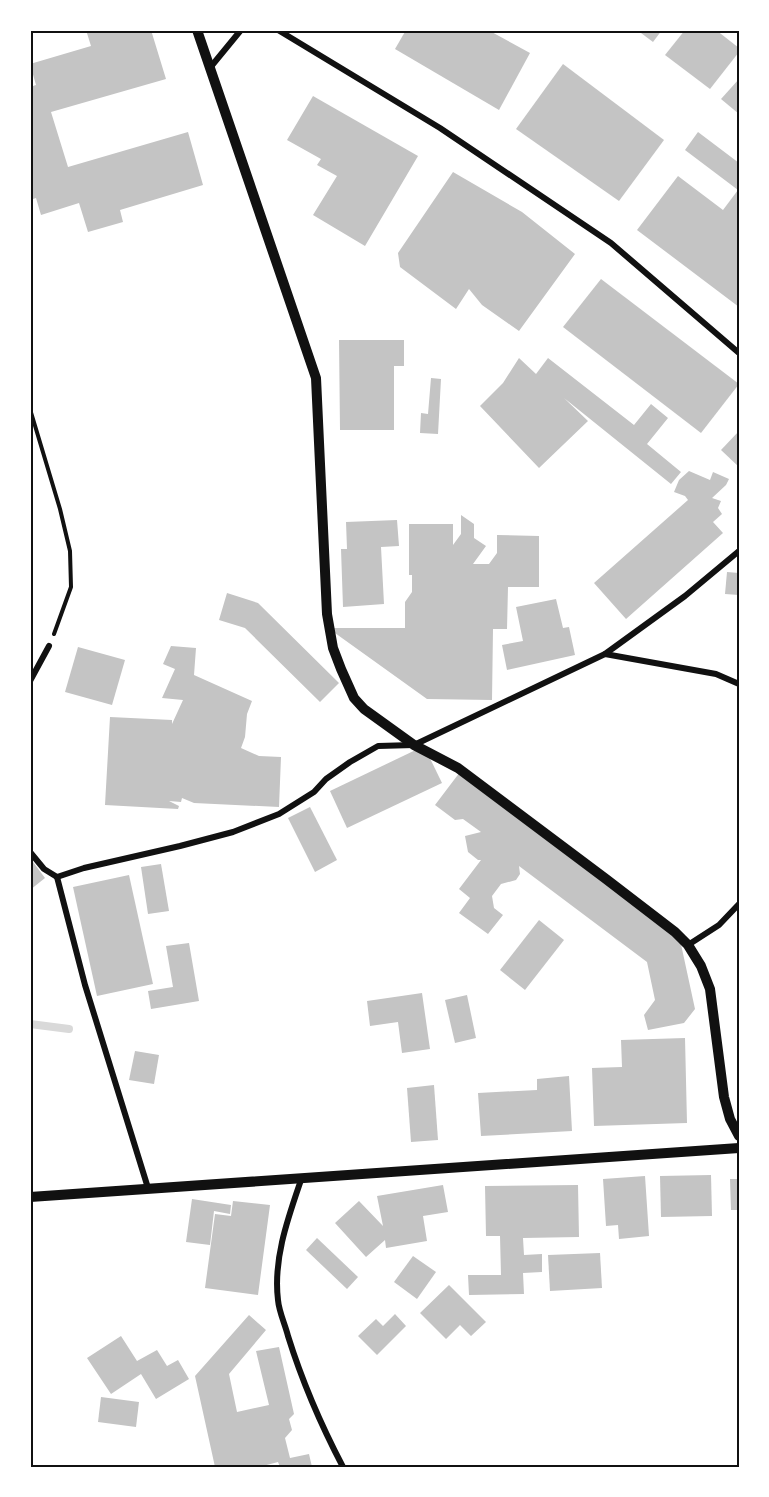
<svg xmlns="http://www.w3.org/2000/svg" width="769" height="1497" viewBox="0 0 769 1497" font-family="Roboto,sans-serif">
	<rect width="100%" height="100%" fill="#fff"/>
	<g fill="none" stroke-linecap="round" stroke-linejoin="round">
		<polyline stroke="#d9d9d9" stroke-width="8" points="30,1024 69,1029"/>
	</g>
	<g fill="#c4c4c4">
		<polygon points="86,30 151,30 166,79 51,112 68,167 188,132 203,185 120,210 123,222 88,232 79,203 41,215 36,198 30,200 30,87 36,85 30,64 91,46"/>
		<polygon points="406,30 488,30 530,53 499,110 395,49"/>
		<polygon points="637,30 662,30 653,42"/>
		<polygon points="685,30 716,30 739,48 739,52 710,89 665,55"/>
		<polygon points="563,64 664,140 619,201 516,129"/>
		<polygon points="739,79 739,114 721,99"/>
		<polygon points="313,96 418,156 365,246 313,215 337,176 317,165 321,159 287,140"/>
		<polygon points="698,132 739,163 739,307 637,230 678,176 723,210 738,190 685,150"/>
		<polygon points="453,172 522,212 575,254 519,331 482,305 469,289 456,309 400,267 398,253"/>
		<polygon points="601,279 739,384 701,433 563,327"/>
		<polygon points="339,340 404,340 404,366 394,366 394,430 340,430"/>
		<polygon points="519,358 536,374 548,358 634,425 651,404 668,418 647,444 681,472 671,484 564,398 588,421 539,468 480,406 503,383"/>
		<polygon points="431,378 441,379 438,434 420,433 421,413 428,414"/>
		<polygon points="739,431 739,467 721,450"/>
		<polygon points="689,471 710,480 713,472 729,479 726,485 712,498 721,501 718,508 722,514 713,522 723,533 626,619 594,583 688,500 685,496 674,492 679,480"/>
		<polygon points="461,515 474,524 474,538 486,546 473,564 489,564 497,553 497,535 539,536 539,587 508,587 507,629 493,629 492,700 427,699 328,628 405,628 405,602 412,592 412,575 409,575 409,524 453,524 453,545 461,534"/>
		<polygon points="397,520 399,546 381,547 384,604 343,607 341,549 347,549 346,522"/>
		<polygon points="727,572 739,573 739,595 725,594"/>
		<polygon points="227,593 258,603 339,683 320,702 245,628 219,620"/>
		<polygon points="556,599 563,628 569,627 575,655 507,670 502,645 523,641 516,607"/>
		<polygon points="171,646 196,648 194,675 252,701 247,714 245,737 241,748 259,756 281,757 279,807 194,803 182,798 181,802 169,801 179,806 178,809 105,805 110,717 172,720 172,724 183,700 162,698 175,669 163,664"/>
		<polygon points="78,647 125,660 112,705 65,692"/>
		<polygon points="424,746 442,783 347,828 330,791"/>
		<polygon points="460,772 679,935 695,1009 684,1023 648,1030 644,1015 655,1000 647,962 519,866 520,874 516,880 501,884 492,896 494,908 503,915 488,934 459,913 470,898 459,889 481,860 478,860 468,852 465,836 481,832 463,819 455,820 435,805"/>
		<polygon points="310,807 337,860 315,872 288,818"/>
		<polygon points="30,858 45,878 30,890"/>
		<polygon points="161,864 169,911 148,914 141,867"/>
		<polygon points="129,875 153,984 97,996 73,887"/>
		<polygon points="539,920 564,940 525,990 500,970"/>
		<polygon points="189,943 199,1001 151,1009 148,991 173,987 166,946"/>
		<polygon points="422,993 430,1049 402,1053 398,1022 370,1026 367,1001"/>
		<polygon points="467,995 476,1038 455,1043 445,1000"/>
		<polygon points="685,1038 687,1123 594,1126 592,1068 622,1067 621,1040"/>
		<polygon points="135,1051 159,1055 154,1084 129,1080"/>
		<polygon points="569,1076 572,1131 481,1136 478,1093 537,1090 537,1079"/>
		<polygon points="434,1085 438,1140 411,1142 407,1088"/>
		<polygon points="711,1175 712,1216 661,1217 660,1176"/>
		<polygon points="645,1176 649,1236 619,1239 618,1225 606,1226 603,1179"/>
		<polygon points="730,1179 739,1179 739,1210 731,1210"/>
		<polygon points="443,1185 448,1212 423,1216 427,1241 386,1248 385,1240 366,1257 335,1223 359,1201 383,1226 377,1196"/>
		<polygon points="578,1185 579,1237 523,1238 524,1255 542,1254 542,1272 523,1273 524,1294 469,1295 468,1275 501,1275 500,1236 486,1236 485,1186"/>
		<polygon points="192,1199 231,1205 230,1214 214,1211 210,1245 186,1242"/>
		<polygon points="233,1201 270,1205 258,1295 205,1288 215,1214 231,1216"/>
		<polygon points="317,1238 358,1277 347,1289 306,1250"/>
		<polygon points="600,1253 602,1288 550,1291 548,1255"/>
		<polygon points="413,1256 436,1272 417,1299 394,1282"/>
		<polygon points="449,1285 486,1322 471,1336 460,1325 446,1339 420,1313"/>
		<polygon points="395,1314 406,1326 377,1355 358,1336 376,1319 383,1326"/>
		<polygon points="249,1315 266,1330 229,1374 237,1412 269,1405 256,1351 279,1347 294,1414 289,1419 292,1430 285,1438 290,1458 309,1454 312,1467 280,1467 278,1462 259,1467 215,1467 195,1376"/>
		<polygon points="121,1336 137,1361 157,1350 167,1366 178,1360 189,1379 156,1399 141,1374 111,1394 87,1358"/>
		<polygon points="101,1397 139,1402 136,1427 98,1422"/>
	</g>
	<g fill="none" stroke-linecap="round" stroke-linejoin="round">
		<polyline stroke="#111" stroke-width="4" points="30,409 60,509 70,551 71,587 54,634"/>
		<g stroke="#111" stroke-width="6">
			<polyline points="278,30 440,128 611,243 739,353"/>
			<polyline points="209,69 241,30"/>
			<polyline points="605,654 716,674 739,684"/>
			<polyline points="30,681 49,646"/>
			<polyline points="30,852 44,869 57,877"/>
			<polyline points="57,877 84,868 180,846 233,832 279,814 314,792 326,779 350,762 378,746 414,745 605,654 685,596 739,551"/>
			<polyline points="57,877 85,985 148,1188"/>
			<polyline points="688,945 719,925 739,904"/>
			<path d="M 301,1180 C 288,1218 273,1259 278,1300 C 279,1312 285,1324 288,1336 C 302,1381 321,1425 343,1467"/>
		</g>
		<g stroke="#111" stroke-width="10">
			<polyline points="197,30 316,378 327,614 333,648 341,669 354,698 364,709 414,745 458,768 606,879 675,932 688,945 701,966 710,989 724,1097 730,1119 739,1136"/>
			<polyline points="30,1197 739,1148"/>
		</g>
	</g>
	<rect width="769" height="1497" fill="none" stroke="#ffffff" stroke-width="63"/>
	<rect x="32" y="32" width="706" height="1434" fill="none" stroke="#111" stroke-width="2"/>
</svg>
